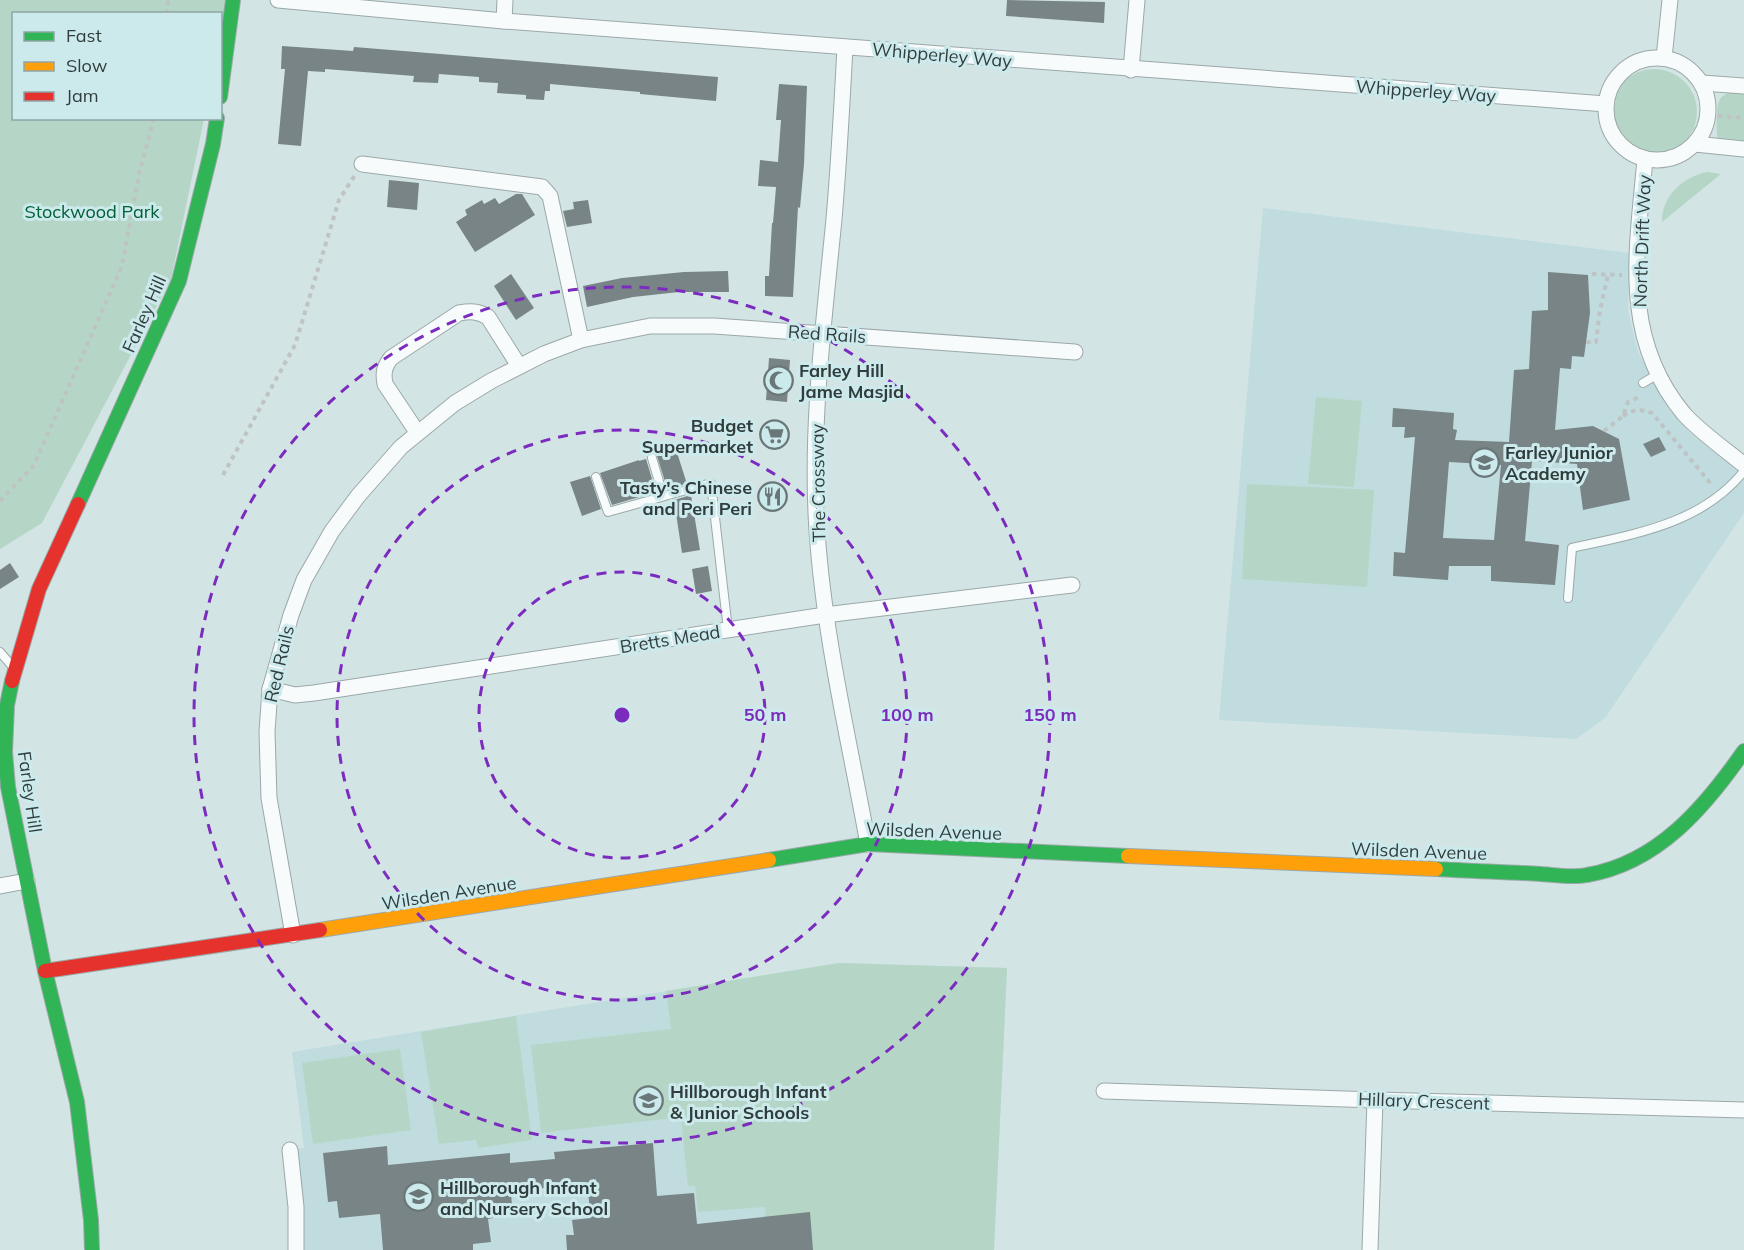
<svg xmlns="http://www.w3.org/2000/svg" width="1744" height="1250" viewBox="0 0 1744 1250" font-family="Mulish,sans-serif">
	<rect width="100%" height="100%" fill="#d3e4e5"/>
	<g fill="#c0dcdf">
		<polygon points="1263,208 1630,253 1628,310 1638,352 1668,408 1689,432 1744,476 1744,513 1605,718 1576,739 1219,720"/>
		<polygon points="839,963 1007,968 994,1250 296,1250 290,1150 304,1148 292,1052"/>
	</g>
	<g fill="#b5d6c6">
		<polygon points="0,0 227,0 221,34 220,14 14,14 14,118 204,119 171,279 42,523 0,549"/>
		<circle cx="1654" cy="112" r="43"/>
		<path d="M 1730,92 L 1744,93 L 1744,146 L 1718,140 C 1716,132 1716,109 1719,101 C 1721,96 1726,94 1730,92 Z"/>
		<path d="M 1707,172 L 1721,174 L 1662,222 C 1661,196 1683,177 1707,172 Z"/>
		<polygon points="1316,397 1362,401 1354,487 1308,484"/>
		<polygon points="1247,484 1374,490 1367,587 1242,579"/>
		<polygon points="839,963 1007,968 994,1250 769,1250 765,1207 698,1212 695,1186 688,1186 681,1117 541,1133 531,1045 671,1029 666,991"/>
		<polygon points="516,1016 532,1140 478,1148 476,1140 439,1144 421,1032"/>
		<polygon points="400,1049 411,1130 313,1144 302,1063"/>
	</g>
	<g fill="#788486" fill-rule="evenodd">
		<polygon points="1007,0 1105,2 1104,23 1006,16"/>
		<polygon points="282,46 353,51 354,47 416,52 718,77 716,101 640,94 640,92 550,84 550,91 545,91 544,100 526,99 526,95 497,93 498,83 479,82 479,77 439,74 438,83 413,82 414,76 325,69 325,72 308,71 301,146 278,144 285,69 281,69"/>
		<polygon points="779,84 807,86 804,164 800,208 798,207 793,297 765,296 765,276 769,276 772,223 773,223 776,187 758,186 760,160 778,162 781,120 776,120"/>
		<polygon points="389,180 419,183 417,210 387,207"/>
		<polygon points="516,194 522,194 535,215 475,252 456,222 467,215 465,210 482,200 484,204 495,198 499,204"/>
		<polygon points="588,200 592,223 567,227 563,211 574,209 573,202"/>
		<polygon points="728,271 729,292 679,292 633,297 587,307 583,286 622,278 684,272"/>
		<path d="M 1548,272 L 1588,275 L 1590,313 L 1584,357 L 1572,356 L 1571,369 L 1560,368 L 1555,430 L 1593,426 L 1619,439 L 1630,500 L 1583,510 L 1577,464 L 1532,461 L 1525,541 L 1559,545 L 1555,585 L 1491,581 L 1491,566 L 1449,566 L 1448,580 L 1393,576 L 1394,552 L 1405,553 L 1415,437 L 1404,438 L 1405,427 L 1392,427 L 1393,408 L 1454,413 L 1453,429 L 1457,430 L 1455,440 L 1509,442 L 1514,370 L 1529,369 L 1532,311 L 1548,310 ZM 1449,462 L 1501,465 L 1494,540 L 1443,538 Z"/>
		<polygon points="511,274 534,308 516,320 494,286"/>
		<polygon points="769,358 790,360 787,402 766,400"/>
		<polygon points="1659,437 1666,450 1651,457 1643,444"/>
		<polygon points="674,443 687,484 667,488 657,456 667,453 665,445"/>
		<polygon points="646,459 656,492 612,505 600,473 639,460 639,461"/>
		<polygon points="590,476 601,509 582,516 570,482"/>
		<polygon points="691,495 700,550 682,553 674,500"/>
		<polygon points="10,563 19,577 0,589 0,570"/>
		<polygon points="708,566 712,591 696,594 692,569"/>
		<polygon points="653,1143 657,1196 694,1193 697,1224 810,1212 813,1250 567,1250 566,1235 574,1235 572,1220 591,1218 587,1184 513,1191 513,1193 511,1193 512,1206 492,1208 493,1218 488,1219 491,1242 473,1244 473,1250 383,1250 380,1214 339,1218 337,1201 328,1202 323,1153 387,1146 388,1165 510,1153 510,1163 555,1159 554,1152"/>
	</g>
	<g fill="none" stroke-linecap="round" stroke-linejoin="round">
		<defs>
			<g id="lane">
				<polyline points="1643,383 1658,374"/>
				<polyline points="652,458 663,495"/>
				<polyline points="596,477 608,512 711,483 728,630"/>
				<path d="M 1568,598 L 1572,548 C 1634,534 1702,524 1744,471"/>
				<polyline points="0,652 12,666"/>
			</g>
			<g id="street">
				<polyline points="278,0 504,21 1606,104"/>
				<polyline points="504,21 505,0"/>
				<path d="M 845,47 C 842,104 839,162 834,219 C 824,322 810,427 817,531 C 824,636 849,740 868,844"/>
				<circle cx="1657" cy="109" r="51"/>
				<polyline points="1664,58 1670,0"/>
				<polyline points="1131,70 1137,0"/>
				<polyline points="1702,83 1744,86"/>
				<polyline points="1695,144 1744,149"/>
				<path d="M 1645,159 C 1637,251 1620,337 1684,414 C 1699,431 1726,450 1744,465"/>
				<polyline points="362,164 542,187 550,196 581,340"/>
				<path d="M 417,432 L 385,384 C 383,373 384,367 391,358 L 459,313 C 471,311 478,311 488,317 L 519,366"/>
				<polyline points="270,689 295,695 314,693 825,615 1072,585"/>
				<polyline points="0,886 27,881"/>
				<polyline points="293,935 269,798 267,732 270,689 291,615 304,580 332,531 358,496 401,447 455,403 491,381 544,354 581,340 650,326 714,326 1075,352"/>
				<polyline points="1104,1091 1375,1100 1744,1110"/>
				<polyline points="290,1150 296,1207 296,1250"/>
				<polyline points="1370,1250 1375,1100"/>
			</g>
			<g id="fast">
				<polyline points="220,97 233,0"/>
				<polyline points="78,504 179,281 213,144 217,118"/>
				<polyline points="12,681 7,705 5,752 8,787 45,971 77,1102 91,1220 92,1250"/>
				<polyline points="769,860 868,844 1128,856"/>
				<path d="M 1436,869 C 1471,871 1506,872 1541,874 C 1555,875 1573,878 1587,875 C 1658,863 1705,807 1744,751"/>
			</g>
			<g id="slow">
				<polyline points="1128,856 1436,869"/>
				<polyline points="320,930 769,860"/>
			</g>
			<g id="jam">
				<polyline points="12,681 39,589 78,504"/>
				<polyline points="45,971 320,930"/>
			</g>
		</defs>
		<use href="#lane" stroke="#9ba8a9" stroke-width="10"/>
		<use href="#street" stroke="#9ba8a9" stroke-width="17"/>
		<use href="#fast" stroke="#9ba8a9" stroke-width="16"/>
		<use href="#slow" stroke="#9ba8a9" stroke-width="16"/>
		<use href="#jam" stroke="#9ba8a9" stroke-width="16"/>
		<g stroke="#bec3c3" stroke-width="4" stroke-dasharray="4.5 4.5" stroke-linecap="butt">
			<polyline points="167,14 168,0"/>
			<polyline points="1709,115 1744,118"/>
			<polyline points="1592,274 1622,275"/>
			<polyline points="1586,342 1596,342 1600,310 1608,275"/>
			<path d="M 1623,416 C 1634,409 1640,409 1652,413 L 1712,485"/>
			<polyline points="1604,431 1623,416 1628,402 1641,396"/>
			<polyline points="223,475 295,345 339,200 355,175"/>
			<polyline points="0,501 34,465 122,266 139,174 154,118"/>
		</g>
		<use href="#lane" stroke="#f8fbfb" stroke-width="8"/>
		<use href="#street" stroke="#f8fbfb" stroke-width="15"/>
		<use href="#fast" stroke="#30b455" stroke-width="14"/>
		<use href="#slow" stroke="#ff9f0a" stroke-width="14"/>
		<use href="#jam" stroke="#e5322d" stroke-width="14"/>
	</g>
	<g fill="none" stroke="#7b2cbf" stroke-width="3" stroke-dasharray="10 8">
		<circle cx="622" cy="715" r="143"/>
		<circle cx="622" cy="715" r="285"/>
		<circle cx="622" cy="715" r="428"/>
	</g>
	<defs>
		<symbol id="mosque-ring" viewBox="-11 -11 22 22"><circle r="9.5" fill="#cceaec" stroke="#6a7778" stroke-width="1.5"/><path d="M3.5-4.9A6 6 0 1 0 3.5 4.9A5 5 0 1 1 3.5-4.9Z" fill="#6a7778"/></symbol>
		<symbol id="supermarket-ring" viewBox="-11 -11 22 22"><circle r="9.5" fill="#cceaec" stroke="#6a7778" stroke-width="1.5"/><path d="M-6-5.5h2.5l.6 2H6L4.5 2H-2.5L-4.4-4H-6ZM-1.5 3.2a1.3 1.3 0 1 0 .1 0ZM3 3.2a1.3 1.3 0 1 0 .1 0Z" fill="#6a7778"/></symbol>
		<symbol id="school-ring" viewBox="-11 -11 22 22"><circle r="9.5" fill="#cceaec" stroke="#6a7778" stroke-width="1.5"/><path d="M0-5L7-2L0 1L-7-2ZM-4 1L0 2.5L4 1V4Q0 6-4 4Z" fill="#6a7778"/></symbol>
		<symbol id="restaurant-ring" viewBox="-11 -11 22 22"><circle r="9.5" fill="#cceaec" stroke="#6a7778" stroke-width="1.5"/><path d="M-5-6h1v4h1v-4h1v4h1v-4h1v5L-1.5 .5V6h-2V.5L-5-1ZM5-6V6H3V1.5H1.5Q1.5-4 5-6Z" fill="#6a7778"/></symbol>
	</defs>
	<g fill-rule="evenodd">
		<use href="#mosque-ring" x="762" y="364" width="33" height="33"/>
		<use href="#supermarket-ring" x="758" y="418" width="33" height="33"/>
		<use href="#school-ring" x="1468" y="446" width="33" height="33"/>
		<use href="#restaurant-ring" x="756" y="480" width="33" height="33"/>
		<use href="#school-ring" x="632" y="1084" width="33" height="33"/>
		<use href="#school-ring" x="402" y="1180" width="33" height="33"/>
	</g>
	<g text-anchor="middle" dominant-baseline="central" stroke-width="6" stroke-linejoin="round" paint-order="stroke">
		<g font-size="18" fill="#313d3d" stroke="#cceaec">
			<text transform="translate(942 55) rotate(5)">Whipperley Way</text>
			<text transform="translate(1426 91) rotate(4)">Whipperley Way</text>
			<text transform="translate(1642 241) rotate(-88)">North Drift Way</text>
			<text transform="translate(144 314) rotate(-66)">Farley Hill</text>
			<text transform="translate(827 334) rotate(4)">Red Rails</text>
			<text transform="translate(818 483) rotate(-91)">The Crossway</text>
			<text transform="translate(670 639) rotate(-9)">Bretts Mead</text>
			<text transform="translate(279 664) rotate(-77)">Red Rails</text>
			<text transform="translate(30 792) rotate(82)">Farley Hill</text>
			<text transform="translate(934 831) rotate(2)">Wilsden Avenue</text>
			<text transform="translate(1419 851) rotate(2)">Wilsden Avenue</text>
			<text transform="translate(449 893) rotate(-9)">Wilsden Avenue</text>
			<text transform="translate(1424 1101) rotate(2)">Hillary Crescent</text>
		</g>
		<g font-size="18" fill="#026037" stroke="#cceaec">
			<text x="92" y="211">Stockwood Park</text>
		</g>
		<g font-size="18" font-weight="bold" fill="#313d3d" stroke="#cceaec" text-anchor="start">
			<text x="799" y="370">Farley Hill<tspan x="799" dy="21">Jame Masjid</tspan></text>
			<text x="753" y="425" text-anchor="end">Budget<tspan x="753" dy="21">Supermarket</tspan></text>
			<text x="1505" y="452">Farley Junior<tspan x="1505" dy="21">Academy</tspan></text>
			<text x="752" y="487" text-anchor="end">Tasty's Chinese<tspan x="752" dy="21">and Peri Peri</tspan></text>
			<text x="670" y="1091">Hillborough Infant<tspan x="670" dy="21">&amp; Junior Schools</tspan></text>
			<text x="440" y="1187">Hillborough Infant<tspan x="440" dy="21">and Nursery School</tspan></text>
		</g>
	</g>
	<circle cx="622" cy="715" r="9" fill="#7b2cbf" stroke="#cceaec" stroke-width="3"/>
	<g font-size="18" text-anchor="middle" font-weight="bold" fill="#7b2cbf" stroke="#cceaec" stroke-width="6" stroke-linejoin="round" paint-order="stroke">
		<text x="765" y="721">50 m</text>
		<text x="907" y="721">100 m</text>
		<text x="1050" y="721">150 m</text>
	</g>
	<rect x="12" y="12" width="210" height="108" fill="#cceaec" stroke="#8ea5a6" stroke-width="1.5"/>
	<rect x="24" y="32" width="30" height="9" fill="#30b455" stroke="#8ea5a6" stroke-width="1.5"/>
	<text x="66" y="42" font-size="18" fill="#313d3d">Fast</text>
	<rect x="24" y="62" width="30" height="9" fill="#ff9f0a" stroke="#8ea5a6" stroke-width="1.5"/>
	<text x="66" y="72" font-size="18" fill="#313d3d">Slow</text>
	<rect x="24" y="92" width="30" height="9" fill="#e5322d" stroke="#8ea5a6" stroke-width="1.5"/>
	<text x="66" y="102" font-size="18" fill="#313d3d">Jam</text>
</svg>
